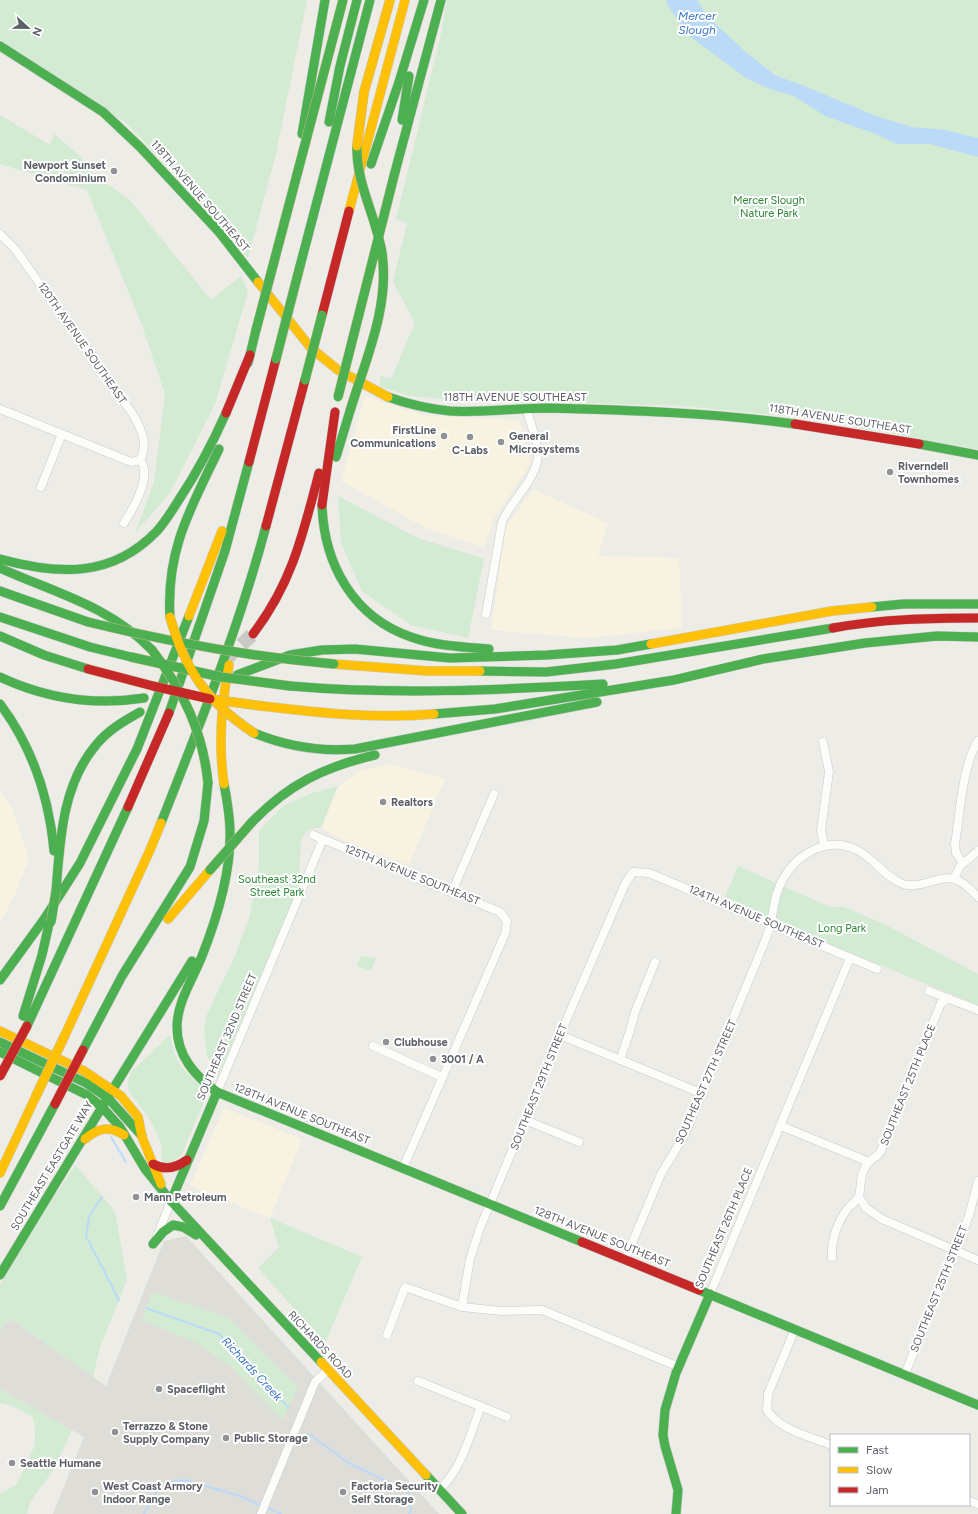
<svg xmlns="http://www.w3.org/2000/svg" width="978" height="1514" viewBox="0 0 978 1514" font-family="Figtree,sans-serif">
	<rect width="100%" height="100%" fill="#edece7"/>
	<g fill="#f7f3e0">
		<polygon points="365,396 422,415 519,420 531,463 493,520 485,548 426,528 341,481"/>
		<polygon points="533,489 608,523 598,556 679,558 682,628 585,638 491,630 506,527"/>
		<polygon points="390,764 445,779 409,865 340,839 321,828 338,786 361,770"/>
		<polygon points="0,791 12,808 29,859 14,897 0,924"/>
		<polygon points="224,1108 302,1139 270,1218 190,1186"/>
	</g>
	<polygon fill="#deddd8" points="186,1236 439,1514 53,1514 84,1437 0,1389 0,1330 11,1319 106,1386 164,1241"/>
	<g fill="#d3ebd2">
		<polygon points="0,0 307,0 276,154 248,258 208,208 126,123 0,40"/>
		<polygon points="447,0 978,0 978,449 803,418 684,406 522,401 476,402 409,396 380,386 380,376 391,379 415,323 393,282 407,223 396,219 441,34"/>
		<polygon points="0,115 50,145 54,134 81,157 94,175 130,200 211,300 241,276 248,292 215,404 170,493 135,533 154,482 165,394 141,323 87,190 0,164"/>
		<polygon points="338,496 418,538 484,559 468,638 411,625 362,591 341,543"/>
		<path d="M 338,786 L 321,828 C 310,827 305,831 301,841 L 298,890 L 218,1076 L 207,1056 L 204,1029 L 207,1014 L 235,956 L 250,915 L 259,867 L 259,831 L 283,806 L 312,793 Z"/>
		<polygon points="738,866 830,907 844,907 886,925 978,974 978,1005 785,926 725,897"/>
		<polygon points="361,956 376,958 371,971 357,966"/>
		<path d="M 170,1035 C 172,1044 174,1054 179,1063 C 186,1076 203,1082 206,1097 L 181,1156 L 172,1162 L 164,1163 L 161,1159 L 162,1149 L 158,1135 L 147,1115 L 128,1090 L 128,1080 L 132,1071 Z"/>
		<polygon points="75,1165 115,1211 127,1280 100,1347 93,1377 11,1319 0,1330 0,1285 55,1191 58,1191"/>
		<polygon points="270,1218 362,1257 325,1343 258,1268 279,1247"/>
		<polygon points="153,1292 229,1318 298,1387 283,1420 230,1366 195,1342 141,1320"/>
		<polygon points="0,1389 72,1430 54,1469 30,1502 27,1514 0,1514 0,1494 17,1484 35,1445 35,1426 32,1416 10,1405 0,1403"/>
	</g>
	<polygon fill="#bbdaf8" points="667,0 697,0 708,17 747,53 776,76 797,83 876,116 912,127 945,130 978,138 978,157 930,144 896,144 876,134 825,116 794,96 770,89 746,78 688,35 667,4"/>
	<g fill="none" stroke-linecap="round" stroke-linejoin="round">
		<g stroke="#bbdaf8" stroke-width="2">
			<polyline points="111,1137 126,1162"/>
			<polyline points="102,1197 89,1217 86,1236 119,1300"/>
			<polyline points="146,1308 219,1334 289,1408"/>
			<polyline points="308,1433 347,1462 408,1492 411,1510 409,1514"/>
			<polyline points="266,1507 281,1514"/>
			<polyline points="144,1514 157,1490 171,1482 185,1480 240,1496 262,1506"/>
		</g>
		<polyline stroke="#c9c9c7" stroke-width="14" stroke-dasharray="14 7" stroke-linecap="butt" points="226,659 253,634"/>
		<defs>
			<g id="street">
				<path d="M 0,234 L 15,249 L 132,413 C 141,428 149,444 140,460"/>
				<polyline points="0,409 131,462 140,460"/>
				<polyline points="41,487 62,434"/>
				<path d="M 124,523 C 133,509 153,475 140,460"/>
				<path d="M 486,614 L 502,522 C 511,500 538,479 538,453 C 537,438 530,422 526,408"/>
				<polyline points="823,742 829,772 821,830 824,845"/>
				<path d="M 313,835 L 500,912 L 507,921 L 505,934 C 471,1012 437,1090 403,1168"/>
				<path d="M 963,863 L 956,853 L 955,844 C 960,814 962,766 978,741"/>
				<polyline points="954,879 960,866 978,851"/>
				<polyline points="452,892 494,794"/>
				<polyline points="929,991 978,1010"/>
				<polyline points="560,1035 703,1094"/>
				<polyline points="373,1046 442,1077"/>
				<polyline points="620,1060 630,1031 635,1012 655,962"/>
				<polyline points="217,1092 323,839"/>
				<polyline points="525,1120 579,1142"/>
				<polyline points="781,1126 869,1162"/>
				<polyline points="859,1197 866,1208 882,1219 978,1260"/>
				<polyline points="157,1236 171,1201"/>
				<path d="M 832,1257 C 831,1240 838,1220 849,1207 C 852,1204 858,1200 859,1196 C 862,1184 859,1174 868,1163 C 872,1158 877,1158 881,1151 L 941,1003 L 949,998"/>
				<path d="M 625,1260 L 661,1174 L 685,1134 L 763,946 C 766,938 769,931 771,923 C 773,912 774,901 778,890 C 790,858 824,834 857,850 C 875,859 884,877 903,884 C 921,890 940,873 957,880 C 965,883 972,891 978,897"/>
				<polyline points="710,1294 850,958"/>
				<polyline points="462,1307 470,1259 480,1228 560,1035 625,884 633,872 649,873 877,969"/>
				<path d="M 795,1329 L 768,1394 L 767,1410 C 779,1430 811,1437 831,1445"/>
				<polyline points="387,1335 405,1287 462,1307 501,1311 542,1310 679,1367"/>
				<polyline points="905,1374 969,1216 978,1181"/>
				<polyline points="418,1381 507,1417"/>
				<path d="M 439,1490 C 462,1469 470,1435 481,1406"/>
				<polyline points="969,1501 978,1504"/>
				<polyline points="261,1514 315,1382 327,1371"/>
			</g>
			<g id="fast">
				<polyline points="0,46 103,112 140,147 219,232 258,282"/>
				<polyline points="402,120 409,76"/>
				<polyline points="329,122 340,66 357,0"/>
				<polyline points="302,134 325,0"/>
				<polyline points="371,164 399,82 424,0"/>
				<polyline points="395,172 441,0"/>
				<polyline points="300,266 370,0"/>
				<polyline points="248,363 256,330"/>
				<path d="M 388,397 C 408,404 429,409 450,411 C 480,413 516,408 547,408 C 630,410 713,413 795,424"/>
				<polyline points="919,444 978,455"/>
				<polyline points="336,457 350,411"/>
				<path d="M 322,505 C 324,564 353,617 411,637 C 436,646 463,647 489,649"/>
				<path d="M 0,559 C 59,575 112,578 157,531 C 166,521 173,509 180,498 C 198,471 213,442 226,413"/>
				<path d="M 0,568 C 55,593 108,605 152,650"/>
				<polyline points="0,591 88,622"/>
				<polyline points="872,607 903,604 978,604"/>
				<polyline points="0,617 90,647 131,657"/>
				<path d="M 170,617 C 166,549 191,508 219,449"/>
				<polyline points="0,636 44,655 88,669"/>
				<polyline points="480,671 546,672 616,664 833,628"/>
				<polyline points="237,675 290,655 322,650 355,649 450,658 547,655 617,650 651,644"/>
				<path d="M 0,677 C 47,699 93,706 144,698"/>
				<path d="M 290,686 C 395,695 498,690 603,684"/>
				<path d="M 0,704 C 33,748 49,796 54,851"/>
				<polyline points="169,713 225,551 249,462"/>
				<polyline points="434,714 495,709 674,680 763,659 865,643 937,636 978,637"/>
				<path d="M 254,733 C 288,747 319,752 355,749 L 597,702"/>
				<path d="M 252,822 C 289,784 324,767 375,755"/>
				<path d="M 161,823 C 199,726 239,628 266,526"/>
				<path d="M 56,891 C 60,841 62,785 96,745 C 108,730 124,721 140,712"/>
				<polyline points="0,980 45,918 80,863 137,749 189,616"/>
				<polyline points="23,1016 42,955 51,915"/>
				<polyline points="27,1026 128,807"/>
				<polyline points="0,1042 86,1083 108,1098 142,1136"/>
				<polyline points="83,1050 122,976 190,867 204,821 208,783"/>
				<polyline points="0,1052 87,1095 102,1107 120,1127 145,1169 171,1201 321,1362"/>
				<polyline points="113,1089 192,961"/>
				<path d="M 217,1092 C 195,1076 177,1056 177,1027 C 177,1002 193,979 202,956 C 217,918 231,874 230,832 C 230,816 227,800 224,784"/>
				<polyline points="171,1201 217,1092 582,1242"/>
				<polyline points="0,1206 55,1104"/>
				<polyline points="153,1244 163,1232 173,1225 183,1227 196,1235"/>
				<polyline points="0,1275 113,1089"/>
				<polyline points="699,1290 978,1405"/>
				<polyline points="426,1475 462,1514"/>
				<polyline points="676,1514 678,1490 665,1446 663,1435 665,1410 676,1373 710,1294"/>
			</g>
			<g id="slow">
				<polyline points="349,211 405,0"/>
				<polyline points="258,282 311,348 338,370 388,397"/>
				<polyline points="189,616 222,531"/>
				<polyline points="651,644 832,611 872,607"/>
				<polyline points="334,664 428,671 480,671"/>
				<path d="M 262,706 C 320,713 376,719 434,714"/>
				<path d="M 224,784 C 218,743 221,705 229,665"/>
				<polyline points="168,919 210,870"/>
				<polyline points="0,1031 84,1071 121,1096 138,1117 142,1137 161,1184"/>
				<polyline points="65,1035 150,850 161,823"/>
				<path d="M 85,1139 C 98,1128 109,1125 124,1135"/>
				<polyline points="0,1173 36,1096"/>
				<polyline points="321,1362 426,1475"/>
			</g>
			<g id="jam">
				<polyline points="322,315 349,211"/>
				<polyline points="226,413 250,355"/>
				<polyline points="795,424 919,444"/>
				<polyline points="249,462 276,359"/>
				<polyline points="322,505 335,412"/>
				<polyline points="266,526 305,380"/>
				<path d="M 833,628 C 882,619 929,618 978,618"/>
				<path d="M 253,634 C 292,583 303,534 319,473"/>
				<polyline points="128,807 169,713"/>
				<path d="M 153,1164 C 165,1171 176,1168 187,1160"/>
				<polyline points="582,1242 699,1290"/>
			</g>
		</defs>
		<use href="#street" stroke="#c9c9c8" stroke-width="9"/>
		<use href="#fast" stroke="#c9cac9" stroke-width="10"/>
		<use href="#slow" stroke="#c9cac9" stroke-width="10"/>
		<use href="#jam" stroke="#c9cac9" stroke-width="10"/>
		<use href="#street" stroke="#fcfcfb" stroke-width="8"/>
		<use href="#fast" stroke="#4caf50" stroke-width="9"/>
		<use href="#slow" stroke="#ffc107" stroke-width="9"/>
		<use href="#jam" stroke="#c62828" stroke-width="9"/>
		<defs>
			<g id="fast-bridge">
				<polyline points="256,330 343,0"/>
				<polyline points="276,359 300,266"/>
				<polyline points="305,380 322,315"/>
				<polyline points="338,397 395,172"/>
				<path d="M 350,411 C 365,361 390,307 382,253 C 376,216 356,184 357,146"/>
				<path d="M 88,622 C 169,642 251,657 334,664"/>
				<path d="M 152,650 C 183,690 203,732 208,783"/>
				<polyline points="131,657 221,677 290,686"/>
				<polyline points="210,870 252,822"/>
				<polyline points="51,922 56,891"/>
			</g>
			<g id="slow-bridge">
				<polyline points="357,146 364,92 390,0"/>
				<path d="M 170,617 C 185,670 207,702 254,733"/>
				<polyline points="210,699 262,706"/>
				<polyline points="36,1096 65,1035"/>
			</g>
			<g id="jam-bridge">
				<polyline points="88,669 153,686 210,699"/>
				<polyline points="0,1076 27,1026"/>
				<polyline points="55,1104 83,1050"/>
			</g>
		</defs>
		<use href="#fast-bridge" stroke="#c5b993" stroke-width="10" stroke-linecap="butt"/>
		<use href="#slow-bridge" stroke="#c5b993" stroke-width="10" stroke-linecap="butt"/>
		<use href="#jam-bridge" stroke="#c5b993" stroke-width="10" stroke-linecap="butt"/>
		<use href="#fast-bridge" stroke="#4caf50" stroke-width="9"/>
		<use href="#slow-bridge" stroke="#ffc107" stroke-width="9"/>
		<use href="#jam-bridge" stroke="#c62828" stroke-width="9"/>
	</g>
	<g fill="#8f9193" stroke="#fff" stroke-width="1.5">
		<circle cx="114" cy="171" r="4"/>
		<circle cx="444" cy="436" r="4"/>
		<circle cx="470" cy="437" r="4"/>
		<circle cx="501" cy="442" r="4"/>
		<circle cx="890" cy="472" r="4"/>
		<circle cx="383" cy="802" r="4"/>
		<circle cx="386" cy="1042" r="4"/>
		<circle cx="433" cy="1059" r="4"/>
		<circle cx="136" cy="1197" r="4"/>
		<circle cx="159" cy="1389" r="4"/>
		<circle cx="115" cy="1432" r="4"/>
		<circle cx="226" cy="1438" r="4"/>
		<circle cx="12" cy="1463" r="4"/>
		<circle cx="95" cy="1492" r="4"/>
		<circle cx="343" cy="1492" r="4"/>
	</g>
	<g text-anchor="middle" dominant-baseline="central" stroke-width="4" stroke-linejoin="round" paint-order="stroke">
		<g font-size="11" font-weight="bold" fill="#5c6066" stroke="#fff" text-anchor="start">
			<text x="106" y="165" text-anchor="end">Newport Sunset<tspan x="106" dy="13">Condominium</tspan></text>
			<text x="436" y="430" text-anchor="end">FirstLine<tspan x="436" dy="13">Communications</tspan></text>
			<text x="509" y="436">General<tspan x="509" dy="13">Microsystems</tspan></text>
			<text x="470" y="450" text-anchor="middle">C-Labs</text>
			<text x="898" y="466">Riverndell<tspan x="898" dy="13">Townhomes</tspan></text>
			<text x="391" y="802">Realtors</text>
			<text x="394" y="1042">Clubhouse</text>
			<text x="441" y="1059">3001 / A</text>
			<text x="144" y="1197">Mann Petroleum</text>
			<text x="167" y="1389">Spaceflight</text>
			<text x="123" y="1426">Terrazzo &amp; Stone<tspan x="123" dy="13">Supply Company</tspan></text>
			<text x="234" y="1438">Public Storage</text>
			<text x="20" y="1463">Seattle Humane</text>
			<text x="103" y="1486">West Coast Armory<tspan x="103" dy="13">Indoor Range</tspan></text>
			<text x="351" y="1486">Factoria Security<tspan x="351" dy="13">Self Storage</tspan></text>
		</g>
		<g font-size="11" fill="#5c6066" stroke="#fff">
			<text transform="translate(200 196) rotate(49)">118TH AVENUE SOUTHEAST</text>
			<text transform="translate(82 343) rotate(55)">120TH AVENUE SOUTHEAST</text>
			<text x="515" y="397">118TH AVENUE SOUTHEAST</text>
			<text transform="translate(840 419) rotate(9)">118TH AVENUE SOUTHEAST</text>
			<text transform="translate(412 875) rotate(22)">125TH AVENUE SOUTHEAST</text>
			<text transform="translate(756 917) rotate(23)">124TH AVENUE SOUTHEAST</text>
			<text transform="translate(227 1037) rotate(-67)">SOUTHEAST 32ND STREET</text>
			<text transform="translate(706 1082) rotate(-66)">SOUTHEAST 27TH STREET</text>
			<text transform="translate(908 1085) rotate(-68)">SOUTHEAST 25TH PLACE</text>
			<text transform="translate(539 1087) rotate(-68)">SOUTHEAST 29TH STREET</text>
			<text transform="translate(302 1114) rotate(22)">128TH AVENUE SOUTHEAST</text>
			<text transform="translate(52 1166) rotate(-59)">SOUTHEAST EASTGATE WAY</text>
			<text transform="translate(724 1228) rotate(-67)">SOUTHEAST 26TH PLACE</text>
			<text transform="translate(602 1237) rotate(22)">128TH AVENUE SOUTHEAST</text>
			<text transform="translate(939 1289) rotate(-68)">SOUTHEAST 25TH STREET</text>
			<text transform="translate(320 1345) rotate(47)">RICHARDS ROAD</text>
		</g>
		<g font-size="11" fill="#2b8635" stroke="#fff">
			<text x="769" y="200">Mercer Slough<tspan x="769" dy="13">Nature Park</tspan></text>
			<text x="277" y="879">Southeast 32nd<tspan x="277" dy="13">Street Park</tspan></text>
			<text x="842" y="928">Long Park</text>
		</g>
		<g font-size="12" font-style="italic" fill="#3876c6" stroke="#fff">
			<text x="697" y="16">Mercer<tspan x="697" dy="14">Slough</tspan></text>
			<text transform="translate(252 1369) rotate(47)">Richards Creek</text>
		</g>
	</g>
	<rect x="830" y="1434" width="140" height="72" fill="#ffffff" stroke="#bebfc2"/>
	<rect x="838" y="1447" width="20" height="6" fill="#4caf50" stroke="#bebfc2"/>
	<text x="866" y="1454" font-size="12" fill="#5c6066">Fast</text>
	<rect x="838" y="1467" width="20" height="6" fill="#ffc107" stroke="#bebfc2"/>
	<text x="866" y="1474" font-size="12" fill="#5c6066">Slow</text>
	<rect x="838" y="1487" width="20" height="6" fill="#c62828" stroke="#bebfc2"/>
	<text x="866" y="1494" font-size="12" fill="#5c6066">Jam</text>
	<g transform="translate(28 28) rotate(112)" stroke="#ffffff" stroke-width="3" paint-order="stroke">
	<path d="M0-3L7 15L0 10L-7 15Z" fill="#5c6066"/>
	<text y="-6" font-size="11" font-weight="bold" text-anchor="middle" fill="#5c6066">N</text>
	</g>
</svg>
